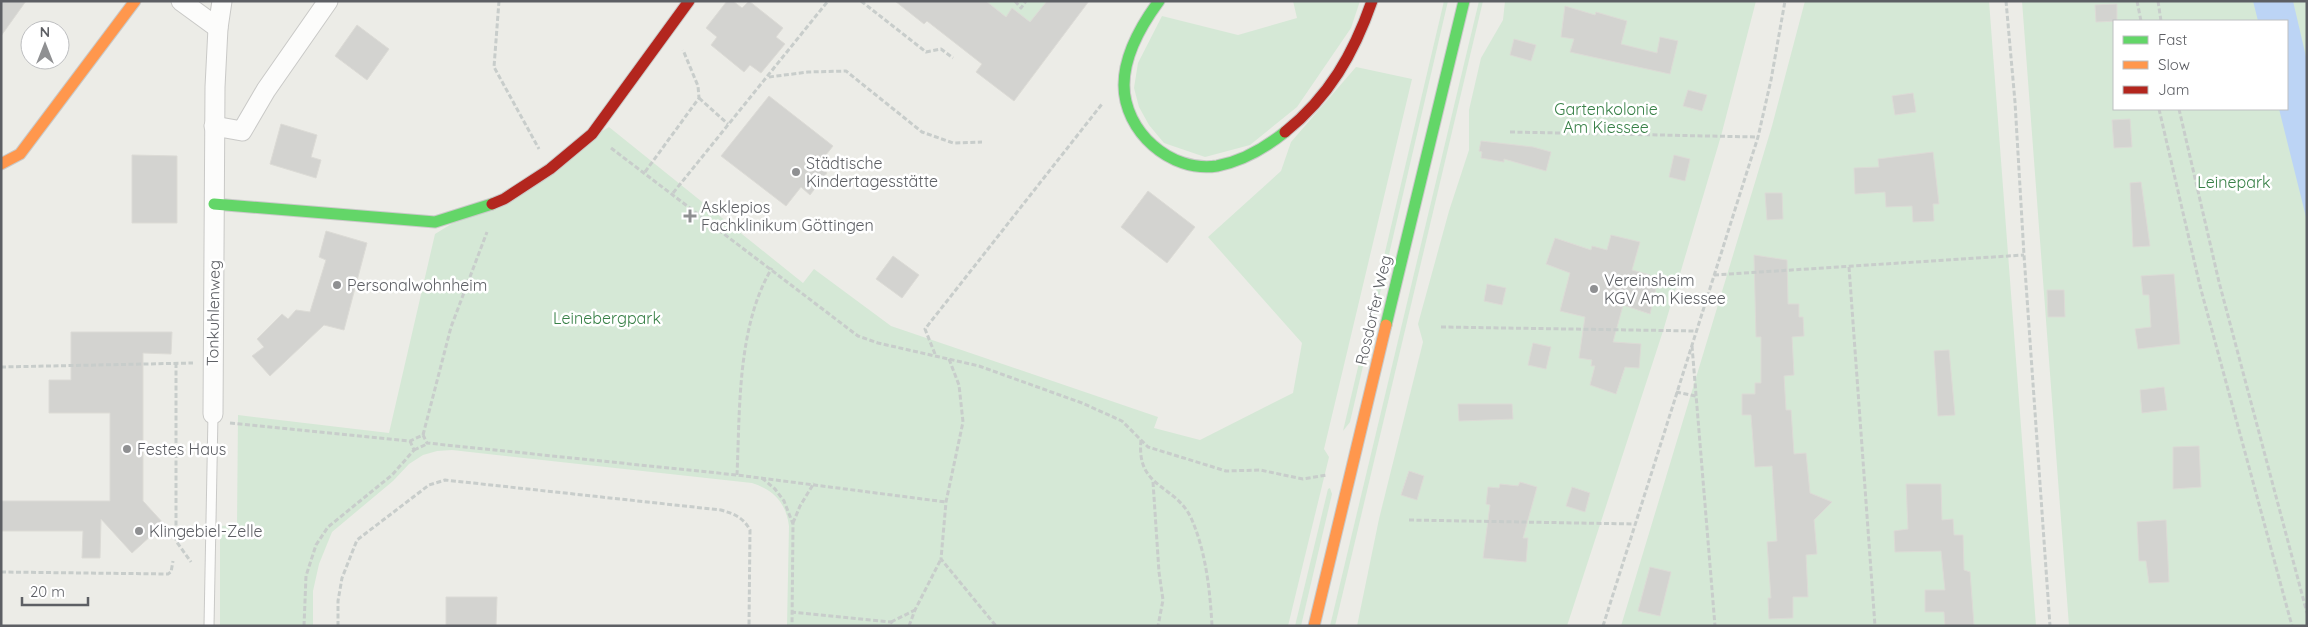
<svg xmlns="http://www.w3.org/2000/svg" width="2308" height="627" viewBox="0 0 2308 627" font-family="Quicksand,sans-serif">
	<rect width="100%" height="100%" fill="#ecece7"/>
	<g fill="#d5e8d6" fill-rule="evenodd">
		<polygon points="986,1 1047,1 1030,22 1013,9 1006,17"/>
		<polygon points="1293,1 1360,1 1351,28 1297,107 1250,145 1205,157 1164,143 1149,125 1139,107 1134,88 1138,63 1162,16 1238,35 1297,18"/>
		<polygon points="1444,1 1448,1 1350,422 1343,431"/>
		<polygon points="1479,1 1483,1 1335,626 1330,626"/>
		<polygon points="1505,1 1756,1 1721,136 1663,331 1567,626 1357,626 1379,519 1423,342 1418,324 1449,211 1469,150 1469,110 1481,58 1503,20"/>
		<polygon points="1805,1 1989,1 2036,626 1621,626 1772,126"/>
		<path d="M 2022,1 L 2307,1 L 2307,626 L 2069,626 ZM 2114,21 L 2287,21 L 2287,109 L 2114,109 Z"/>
		<path d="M 1356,67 L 1412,79 L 1324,449 L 1329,457 L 1288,626 L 787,626 L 789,526 C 786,503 774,490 752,483 L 452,450 L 437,451 L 423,455 L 409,464 L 393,481 L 332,532 L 319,564 L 313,591 L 313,626 L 220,626 L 220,526 L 237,525 L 238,415 L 389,433 L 435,234 L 609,127 L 803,283 L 814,269 L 891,326 L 1158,417 L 1154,428 L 1200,440 L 1293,393 L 1302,343 L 1208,237 L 1281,171 L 1291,142 Z"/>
		<polygon points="1330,488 1332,494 1301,626 1295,626 1328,489"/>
	</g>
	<polygon fill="#bcd4f5" points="2253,1 2293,1 2307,61 2307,221 2279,109 2287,109 2287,21 2258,21"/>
	<g fill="#d3d3d0" stroke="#dcdbd6">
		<polygon points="1,1 26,1 1,36"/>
		<polygon points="727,1 733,1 742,8 749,1 783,28 776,37 785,44 761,73 750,65 744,72 711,45 717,37 706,28"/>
		<polygon points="895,1 986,1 1006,17 1012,8 1030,22 1047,1 1089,1 1014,101 976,72 982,64 927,21 924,24"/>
		<polygon points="2117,4 2117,21 2096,22 2095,5"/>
		<polygon points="1565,6 1595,15 1596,12 1627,21 1621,44 1657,53 1660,37 1678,41 1670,74 1570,52 1574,39 1561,37"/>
		<polygon points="357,25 389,49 367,80 335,56"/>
		<polygon points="1514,39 1536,45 1531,61 1510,55"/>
		<polygon points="1688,90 1707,95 1702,111 1683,106"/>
		<polygon points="1913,93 1916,112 1895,115 1892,96"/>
		<polygon points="769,96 833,146 818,165 827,173 810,195 801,187 786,206 721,156"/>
		<polygon points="2130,119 2132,147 2114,148 2112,120"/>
		<polygon points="281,124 317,135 311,157 321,160 316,178 270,164"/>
		<polygon points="1481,141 1533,147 1551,152 1546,171 1504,159 1504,162 1481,158 1482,152 1479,151"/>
		<polygon points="1933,152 1939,204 1933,204 1934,221 1913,222 1912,206 1886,207 1885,192 1855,194 1854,168 1879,167 1878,159"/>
		<polygon points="132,155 177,156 177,223 132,223"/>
		<polygon points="1674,155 1690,159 1685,181 1669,177"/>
		<polygon points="2141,182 2150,246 2133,247 2130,183"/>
		<polygon points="1148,191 1195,227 1167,263 1121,227"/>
		<polygon points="1765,193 1782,193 1783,219 1767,220"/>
		<polygon points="326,231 367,243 344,330 324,325 270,376 252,356 264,347 257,339 282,314 288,319 296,310 310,312 326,260 319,257"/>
		<polygon points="1611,235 1640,242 1632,270 1650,275 1647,285 1656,288 1650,314 1623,305 1613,342 1641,344 1639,368 1625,367 1616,394 1590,385 1595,366 1591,366 1592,360 1579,358 1585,317 1560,311 1570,273 1546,264 1555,238 1591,250 1592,246 1607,250"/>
		<polygon points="1754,255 1787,260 1788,304 1799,304 1799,317 1803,317 1804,336 1792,337 1794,375 1784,376 1786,410 1791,410 1794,454 1806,453 1810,493 1832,502 1814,520 1817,554 1806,555 1808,597 1793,597 1793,618 1769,619 1768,598 1771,598 1767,542 1777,541 1772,466 1755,467 1751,415 1742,415 1742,394 1755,394 1755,383 1761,383 1761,337 1756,337"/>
		<polygon points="893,256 919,275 902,298 876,279"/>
		<polygon points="2174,274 2180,344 2138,349 2135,329 2151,327 2149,295 2143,295 2141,276"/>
		<polygon points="1487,284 1506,288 1502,305 1484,301"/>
		<polygon points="2047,290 2064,290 2065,317 2048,317"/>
		<polygon points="71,332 172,332 171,354 143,353 143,501 164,524 132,553 101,519 100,558 82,558 83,531 1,531 1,501 110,501 110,413 49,413 49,380 71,380"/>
		<polygon points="1533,343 1551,347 1546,369 1528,365"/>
		<polygon points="1949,350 1955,415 1938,416 1934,351"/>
		<polygon points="2164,387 2167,410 2142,413 2140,390"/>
		<polygon points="1458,404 1512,404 1513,419 1459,421"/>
		<polygon points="2199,446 2201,487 2173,489 2173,447"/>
		<polygon points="1409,471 1424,476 1417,500 1401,495"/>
		<polygon points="1520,482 1537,487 1523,538 1528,538 1526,562 1483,558 1490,505 1486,504 1488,487 1499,488 1500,484 1518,486"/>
		<polygon points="1906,484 1941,484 1942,520 1953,519 1954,535 1963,535 1964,570 1970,572 1974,626 1945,626 1944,612 1925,612 1925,590 1945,590 1941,551 1895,552 1894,531 1908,529"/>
		<polygon points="1572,487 1590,493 1585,512 1566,506"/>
		<polygon points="2166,520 2169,582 2149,583 2146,561 2139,561 2137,522"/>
		<polygon points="1650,567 1671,572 1660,616 1638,611"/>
		<polygon points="446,597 497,597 496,626 446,626"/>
	</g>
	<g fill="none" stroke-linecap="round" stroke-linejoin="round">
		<defs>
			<polyline id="lane" points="209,626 213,414"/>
			<g id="street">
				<polyline points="181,1 218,28"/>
				<polyline points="214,126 242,131 266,90 328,1"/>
				<polyline points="213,414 215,87 218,28 222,1"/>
			</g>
			<g id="fast">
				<path d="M 1159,1 C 1142,24 1124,55 1124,85 C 1124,131 1170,173 1217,166 C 1243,161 1265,148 1285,132"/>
				<polyline points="214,204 435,222 492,204"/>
				<polyline points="1386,325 1464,1"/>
			</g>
			<g id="slow">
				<polyline points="1,164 20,154 135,1"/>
				<polyline points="1314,626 1386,325"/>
			</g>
			<g id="jam">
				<path d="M 1285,132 C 1329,97 1354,53 1372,1"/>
				<polyline points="492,204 504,199 550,169 592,134 689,1"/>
			</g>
		</defs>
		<use href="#lane" stroke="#c9c9c7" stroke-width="11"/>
		<use href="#street" stroke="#c9c9c7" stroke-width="21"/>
		<use href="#fast" stroke="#c9c9c8" stroke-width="13"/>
		<use href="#slow" stroke="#c9c9c8" stroke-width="13"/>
		<use href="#jam" stroke="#c9c9c8" stroke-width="13"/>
		<g stroke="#c8cdcb" stroke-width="3" stroke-dasharray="5 2.5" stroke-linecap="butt">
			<polyline points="499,1 494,67 539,149"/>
			<polyline points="861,1 926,52 941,49 953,58"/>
			<polyline points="1015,1 1021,8 1026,1"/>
			<polyline points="2006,1 2015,102 2024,255 2050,626"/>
			<polyline points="2137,1 2141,21"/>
			<polyline points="2158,1 2161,21"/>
			<polyline points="769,77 808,72 846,71 922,132 953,143 982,142"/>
			<polyline points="699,98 728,124"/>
			<polyline points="2159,109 2200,286 2292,626"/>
			<polyline points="2179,109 2219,282 2307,613"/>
			<polyline points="1510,132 1758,137"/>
			<polyline points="611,148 858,336 878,343 979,366 1082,403 1122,421 1148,447 1226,471 1260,470 1303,479 1327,475"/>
			<polyline points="645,172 699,98 698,86 683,50"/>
			<polyline points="673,193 828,1"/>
			<polyline points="1849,267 1875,626"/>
			<polyline points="1714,275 2024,255"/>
			<polyline points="1441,327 1696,331"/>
			<polyline points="1692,346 1715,626"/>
			<polyline points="935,354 925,329 1102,104"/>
			<polyline points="949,359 959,385 963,422 946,502 941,559 996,626"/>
			<polyline points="176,363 176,541 191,562"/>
			<polyline points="1,367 193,363"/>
			<polyline points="1676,392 1696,396"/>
			<polyline points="230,423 410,441 423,435 427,443 737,475 946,502"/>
			<polyline points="423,435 451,327 487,232"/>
			<path d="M 1141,440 C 1136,490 1176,483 1192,520 C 1206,553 1210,590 1212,626"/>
			<polyline points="414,450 427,444"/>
			<path d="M 737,475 C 740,409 737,326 772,268"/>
			<polyline points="762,478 775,489 784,501 793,524 792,626"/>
			<polyline points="1153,482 1159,572 1163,600 1158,626"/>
			<polyline points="1409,520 1634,524"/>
			<polyline points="793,523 800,506 814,483"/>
			<polyline points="1,572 168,574 171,572 173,561"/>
			<polyline points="791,612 891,622 894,626"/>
			<polyline points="891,622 915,610"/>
			<polyline points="304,626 306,576 316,545 328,527 392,475 414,450 410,441"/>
			<path d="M 338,626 L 338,601 L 342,578 L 357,540 L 429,485 L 445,480 L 721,510 C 734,514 743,517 750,530 L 749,626"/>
			<polyline points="909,626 915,610 941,559"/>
			<polyline points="1603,626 1758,137 1771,80 1785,1"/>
		</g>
		<use href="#lane" stroke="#fcfcfb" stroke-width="9"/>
		<use href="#street" stroke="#fcfcfb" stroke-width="19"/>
		<use href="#fast" stroke="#63d668" stroke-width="11"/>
		<use href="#slow" stroke="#ff974d" stroke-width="11"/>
		<use href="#jam" stroke="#b3261e" stroke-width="11"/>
	</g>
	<g fill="#8f9092" stroke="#fff" stroke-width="2">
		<circle cx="796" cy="172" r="5"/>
		<path d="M687.5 208.5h5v5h5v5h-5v5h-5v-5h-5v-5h5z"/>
		<circle cx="337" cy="285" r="5"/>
		<circle cx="1594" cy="289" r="5"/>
		<circle cx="127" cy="449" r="5"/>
		<circle cx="139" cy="531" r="5"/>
	</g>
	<g text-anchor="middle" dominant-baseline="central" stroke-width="5" stroke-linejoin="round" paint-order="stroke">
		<g font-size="16" fill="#388047" stroke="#fff">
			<text x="1606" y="109">Gartenkolonie<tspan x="1606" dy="18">Am Kiessee</tspan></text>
			<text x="2234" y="182">Leinepark</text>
			<text x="607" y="318">Leinebergpark</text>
		</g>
		<g font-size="16" fill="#5d5f64" stroke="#fff" text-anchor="start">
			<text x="806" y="163">Städtische<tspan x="806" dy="18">Kindertagesstätte</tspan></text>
			<text x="701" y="207">Asklepios<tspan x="701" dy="18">Fachklinikum Göttingen</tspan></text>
			<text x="1604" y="280">Vereinsheim<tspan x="1604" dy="18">KGV Am Kiessee</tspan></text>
			<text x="347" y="285">Personalwohnheim</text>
			<text x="137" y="449">Festes Haus</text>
			<text x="149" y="531">Klingebiel-Zelle</text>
		</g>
		<g font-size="16" fill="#5d5f64" stroke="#fff">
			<text transform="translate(1373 310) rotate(-77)">Rosdorfer Weg</text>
			<text transform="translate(213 313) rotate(-89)">Tonkuhlenweg</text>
		</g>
	</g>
	<rect width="2308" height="627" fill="none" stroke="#5d5f64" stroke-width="5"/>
	<rect x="2113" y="20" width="175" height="90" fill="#ffffff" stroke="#bebfc1"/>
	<rect x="2123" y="36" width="25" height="8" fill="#63d668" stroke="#bebfc1"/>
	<text x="2158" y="45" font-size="15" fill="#5d5f64">Fast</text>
	<rect x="2123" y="61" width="25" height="8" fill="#ff974d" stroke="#bebfc1"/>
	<text x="2158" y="70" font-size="15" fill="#5d5f64">Slow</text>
	<rect x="2123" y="86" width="25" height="8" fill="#b3261e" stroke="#bebfc1"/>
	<text x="2158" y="95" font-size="15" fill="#5d5f64">Jam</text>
	<g transform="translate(45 45)"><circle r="24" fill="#ffffff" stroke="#bebfc1"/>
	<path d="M0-4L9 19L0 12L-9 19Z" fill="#8f9092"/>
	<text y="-8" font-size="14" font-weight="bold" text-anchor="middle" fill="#5d5f64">N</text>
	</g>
	<path d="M22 597v8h66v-8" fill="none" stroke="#5d5f64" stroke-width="2.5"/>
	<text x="30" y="597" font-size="15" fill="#5d5f64" stroke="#ffffff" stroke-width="4" paint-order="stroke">20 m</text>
</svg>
